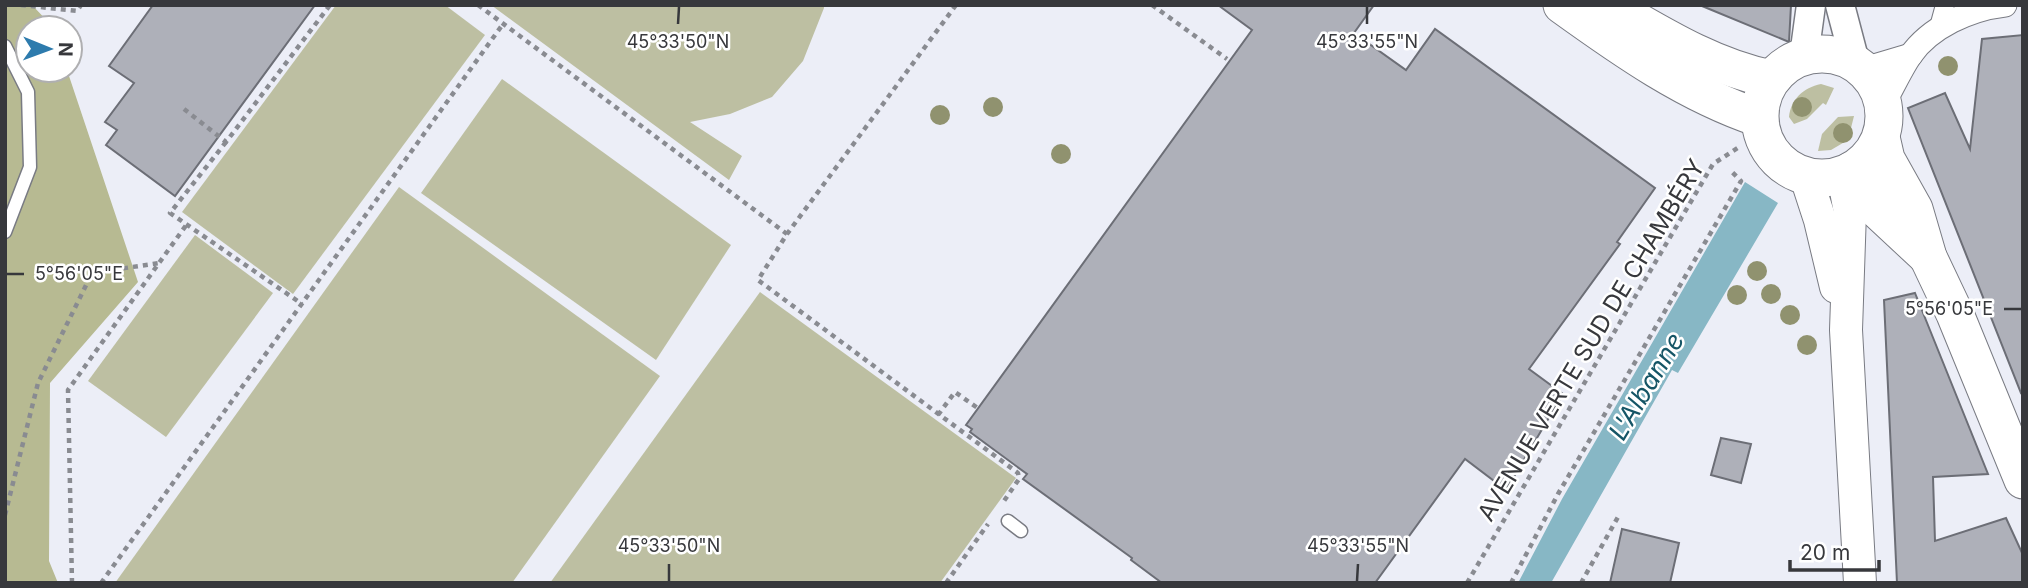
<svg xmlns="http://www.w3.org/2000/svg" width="2028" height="588" viewBox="0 0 2028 588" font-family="Inter,sans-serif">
	<rect width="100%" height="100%" fill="#eceef7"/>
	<g fill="#bdbfa2">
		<polygon points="336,5 445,5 485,35 293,294 182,212"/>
		<polygon points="491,5 824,5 824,8 803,61 772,97 730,114 690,122 742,156 729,180"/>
		<polygon points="502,79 731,245 656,360 421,193"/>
		<path d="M 1821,84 L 1834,88 L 1826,105 L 1823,103 L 1807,119 L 1794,124 L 1789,117 C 1791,99 1803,88 1821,84 Z"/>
		<polygon points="1854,116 1848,140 1831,150 1818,151 1822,134 1838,117"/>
		<polygon points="399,187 660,376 512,583 115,583"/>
		<polygon points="195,235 273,293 166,437 88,381"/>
		<polygon points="760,292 1016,478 940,583 550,583"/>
	</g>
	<polygon fill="#b7ba92" points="5,5 32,5 53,27 28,28 28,70 67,70 138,282 50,383 49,561 58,583 5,583"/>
	<polygon fill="#87b7c5" points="1745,182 1778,203 1678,373 1672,370 1551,583 1518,583 1562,499"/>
	<g fill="#aeb0b9" stroke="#6c6e76" stroke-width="2">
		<polygon points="153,5 315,5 175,196 106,145 117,130 105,122 134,83 109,66"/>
		<polygon points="1218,5 1374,5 1354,33 1406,70 1435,29 1655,188 1617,242 1620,244 1529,369 1563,394 1506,490 1465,459 1375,583 1162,583 1131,560 1132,558 1023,479 1027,474 970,432 972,429 966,425 1252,30"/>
		<polygon points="1702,5 1791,5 1789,42 1702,6"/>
		<polygon points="2023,35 2023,392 2021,393 1908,108 1945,93 1970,149 1982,39"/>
		<polygon points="1915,293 1988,474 1933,477 1935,541 2006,518 2023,555 2023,583 1897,583 1884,300"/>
		<polygon points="1721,438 1751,444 1741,483 1711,475"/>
		<polygon points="1622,529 1679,543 1670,583 1610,583"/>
	</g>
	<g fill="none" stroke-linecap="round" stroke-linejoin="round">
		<defs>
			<g id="service">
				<polyline points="5,46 28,92 30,167 5,232"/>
				<polyline points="1008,521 1021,531"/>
			</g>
			<polyline id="pedestrian" points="1939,27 1945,5"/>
			<g id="minor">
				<polyline points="1864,69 1911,55"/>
				<path d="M 1883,105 C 1892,89 1900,71 1910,56 C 1930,27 1970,9 2005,5"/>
			</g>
			<g id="tertiary">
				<polyline points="1840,5 1855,62"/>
				<polyline points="1804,56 1811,5"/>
			</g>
			<g id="secondary">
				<polyline points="1843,175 1850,212 1846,330 1860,583"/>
				<polyline points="1806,177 1820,220 1836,287"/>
			</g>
			<g id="primary">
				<path d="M 1562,5 C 1623,49 1687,94 1759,118"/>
				<path d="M 1609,5 C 1661,35 1712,67 1771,79"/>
				<circle cx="1822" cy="116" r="62"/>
				<polyline points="1881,137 1886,159 1914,209 1928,257 1955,314 2023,480"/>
				<polyline points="1851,171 1870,203 1928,257"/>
			</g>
		</defs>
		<use href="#service" stroke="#797b83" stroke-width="15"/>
		<use href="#pedestrian" stroke="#797b83" stroke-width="20"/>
		<use href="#minor" stroke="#797b83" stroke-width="25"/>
		<use href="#tertiary" stroke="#797b83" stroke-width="31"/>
		<use href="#secondary" stroke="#797b83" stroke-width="34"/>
		<use href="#primary" stroke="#797b83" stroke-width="39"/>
		<g stroke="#898b91" stroke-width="4.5" stroke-dasharray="5 5" stroke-linecap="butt">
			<polyline points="21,5 77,11 81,5"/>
			<polyline points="478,5 787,234"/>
			<polyline points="956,5 787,234 758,280 1018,473 1019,479 1004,501"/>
			<polyline points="1152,5 1227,59"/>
			<polyline points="184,109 226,142 330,5"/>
			<polyline points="226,142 170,213 302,304"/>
			<polyline points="938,415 955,392 979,409"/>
			<polyline points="5,515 38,383 92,273 159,263"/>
			<polyline points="72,583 68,390 187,224"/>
			<polyline points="101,583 503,24"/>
			<polyline points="946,583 988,524"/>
			<polyline points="1467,583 1713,164 1739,147"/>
			<polyline points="1511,583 1558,494 1741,181 1731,171"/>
			<polyline points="1581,583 1618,517"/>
		</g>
		<use href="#service" stroke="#fff" stroke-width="12"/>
		<use href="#pedestrian" stroke="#fff" stroke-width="18"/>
		<use href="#minor" stroke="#fff" stroke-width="23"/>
		<use href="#tertiary" stroke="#fff" stroke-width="28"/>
		<use href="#secondary" stroke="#fff" stroke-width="32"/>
		<use href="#primary" stroke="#fff" stroke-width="37"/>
	</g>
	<g fill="#90926f">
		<circle cx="1948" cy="66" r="10"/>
		<circle cx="993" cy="107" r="10"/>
		<circle cx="1802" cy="107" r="10"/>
		<circle cx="940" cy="115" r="10"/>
		<circle cx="1843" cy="133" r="10"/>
		<circle cx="1061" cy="154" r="10"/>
		<circle cx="1757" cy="271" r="10"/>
		<circle cx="1771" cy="294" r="10"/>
		<circle cx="1737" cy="295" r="10"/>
		<circle cx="1790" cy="315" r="10"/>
		<circle cx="1807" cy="345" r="10"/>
	</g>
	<path fill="none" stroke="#37383c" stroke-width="2.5" d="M 678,24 L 679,7M 1367,24 L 1367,7M 7,274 L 24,274M 2004,309 L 2021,309M 669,581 L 669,564M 1357,581 L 1358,564"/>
	<g text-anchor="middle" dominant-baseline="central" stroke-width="5" stroke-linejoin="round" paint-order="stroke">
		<g font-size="24" fill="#37383c" stroke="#fff">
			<text transform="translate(1591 340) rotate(-59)">AVENUE VERTE SUD DE CHAMBÉRY</text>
		</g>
		<g font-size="26" font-style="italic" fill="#155566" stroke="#fff">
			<text transform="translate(1646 386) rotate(-59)">L'Albanne</text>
		</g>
	</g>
	<g font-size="18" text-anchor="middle" fill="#37383c" stroke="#fff" stroke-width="5" stroke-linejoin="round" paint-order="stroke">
		<text x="678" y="48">45°33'50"N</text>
		<text x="1367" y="48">45°33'55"N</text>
		<text x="79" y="280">5°56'05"E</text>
		<text x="1949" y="315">5°56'05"E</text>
		<text x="669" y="552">45°33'50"N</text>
		<text x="1358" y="552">45°33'55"N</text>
	</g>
	<rect width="2028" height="588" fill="none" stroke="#37383c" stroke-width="14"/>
	<g transform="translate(49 49) rotate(91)"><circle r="33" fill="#ffffff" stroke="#afafb1" stroke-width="2"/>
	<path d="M0-5L12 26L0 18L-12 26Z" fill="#2d7bad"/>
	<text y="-10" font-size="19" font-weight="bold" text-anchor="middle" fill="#37383c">N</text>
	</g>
	<path d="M1790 560v10h89v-10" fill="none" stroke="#37383c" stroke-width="3.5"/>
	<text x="1800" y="560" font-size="21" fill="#37383c" stroke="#ffffff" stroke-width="5" paint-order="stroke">20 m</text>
</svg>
